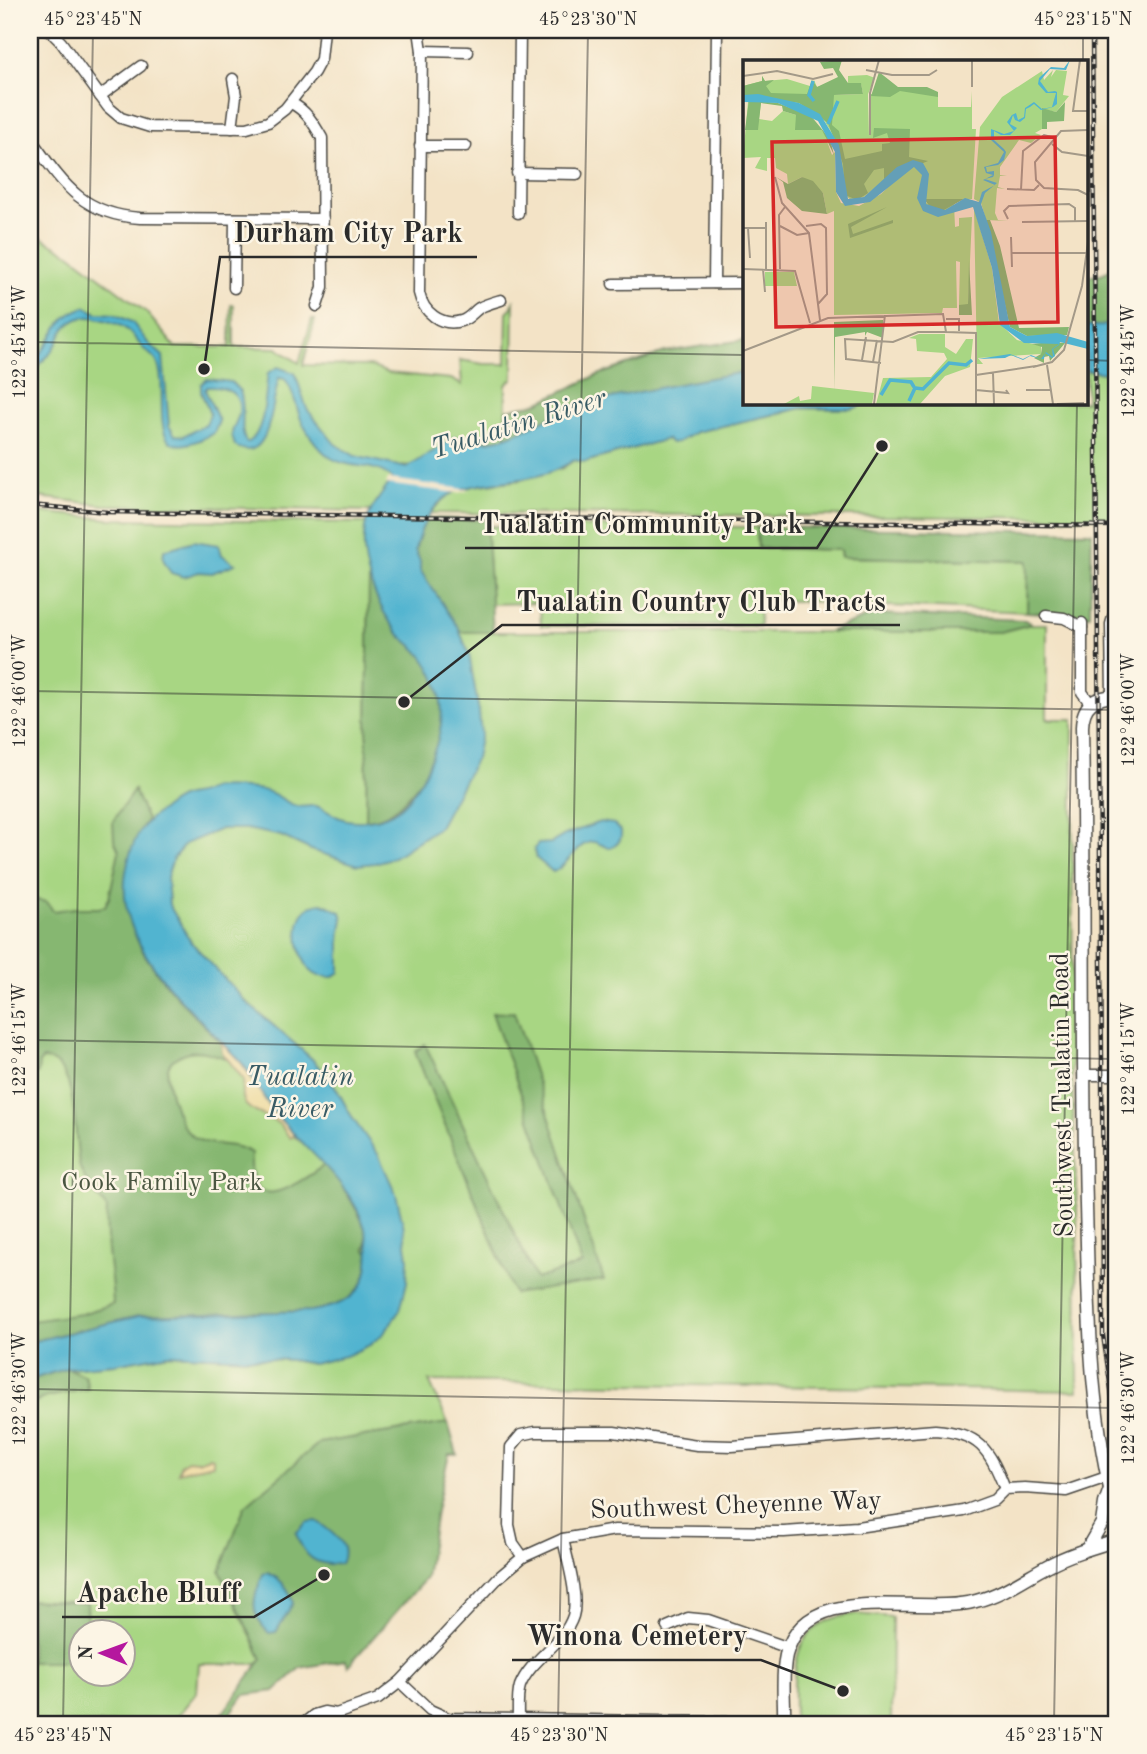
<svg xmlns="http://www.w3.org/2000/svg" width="1147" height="1754" viewBox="0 0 1147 1754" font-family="'Old Standard TT',serif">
	<rect width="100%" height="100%" fill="#fcf5e5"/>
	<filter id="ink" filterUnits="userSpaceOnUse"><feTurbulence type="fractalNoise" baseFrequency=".0143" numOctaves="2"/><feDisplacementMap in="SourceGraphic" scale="14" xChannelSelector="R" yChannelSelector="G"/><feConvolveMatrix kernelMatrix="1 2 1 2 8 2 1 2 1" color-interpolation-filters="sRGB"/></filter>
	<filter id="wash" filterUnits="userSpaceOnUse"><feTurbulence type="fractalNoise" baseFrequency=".00686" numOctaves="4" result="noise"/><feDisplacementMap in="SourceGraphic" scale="28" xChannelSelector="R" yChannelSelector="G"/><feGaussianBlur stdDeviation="1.57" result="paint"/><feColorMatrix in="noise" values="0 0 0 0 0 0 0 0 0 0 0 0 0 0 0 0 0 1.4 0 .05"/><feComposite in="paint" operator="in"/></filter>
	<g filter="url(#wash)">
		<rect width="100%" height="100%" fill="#f3e3c6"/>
		<g fill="#a8d683" stroke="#6a8057" stroke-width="2" fill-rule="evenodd">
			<polygon points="30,231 70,254 146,312 175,347 230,347 231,305 234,305 234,347 277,348 299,363 312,319 315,320 303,365 370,366 388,373 451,379 462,385 460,360 484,364 506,364 507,312 512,307 514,299 513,378 506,385 505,438 468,442 455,437 410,467 403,466 371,511 104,505 30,496"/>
			<polygon points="1086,370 1117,375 1117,518 430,513 450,492 464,487 521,480 563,468 574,460 585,462 667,439 671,443 696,432 802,408 852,409 868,402 1086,402"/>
			<path d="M 30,511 L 109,519 L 370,523 L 366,826 L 400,632 L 1000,632 L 1031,624 L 1047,624 L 1047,719 L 1073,719 L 1072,1080 L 1077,1206 L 1078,1391 L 429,1381 L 448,1423 L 319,1443 L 220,1571 L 262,1659 L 258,1664 L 199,1664 L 197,1692 L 171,1724 L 30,1724 L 30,1404 L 47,1397 L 88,1388 L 85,1376 L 67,1368 L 115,1364 L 169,1354 L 290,1360 L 313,1364 L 384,1333 L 353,1119 L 335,1086 L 312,1059 L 245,1001 L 191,942 L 169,905 L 167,877 L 156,842 L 186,1006 L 346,1190 L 367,1235 L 369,1254 L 139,1316 L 30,1342 ZM 80,1632 L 122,1632 L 122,1674 L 80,1674 Z"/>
			<polygon points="486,526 757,527 758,548 840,550 841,557 1028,561 1027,612 864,605 835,615 835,602 759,600 760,626 541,626 540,603 491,604"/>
			<path d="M 855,1614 L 892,1617 L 891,1724 L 794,1724 C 794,1671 787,1621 855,1614 Z"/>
		</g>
		<g fill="#86b771" stroke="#58714e" stroke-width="2">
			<polygon points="1117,267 1117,322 1102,326 1086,326 1086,276 1101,274"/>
			<polygon points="744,340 744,372 578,406 505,438 506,410 537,403 598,375 665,352"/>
			<polygon points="425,518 486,520 493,632 460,632 420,570 420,561 415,550"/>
			<polygon points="757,527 1092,532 1090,615 1027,612 1028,561 841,557 840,550 758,548"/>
			<path d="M 369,572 C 374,587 378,602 387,616 C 396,631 408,640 419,652 C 453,688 447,749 417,786 C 402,804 391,818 366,820 Z"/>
			<polygon points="875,614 1025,620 1031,624 1000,632 828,632"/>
			<path d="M 134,790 L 147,820 C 130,845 130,857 131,886 C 132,900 131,916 134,929 C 141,968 214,1035 242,1063 C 226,1060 205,1048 189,1052 C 182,1054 170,1059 168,1068 C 165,1082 178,1124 190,1134 C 208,1150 233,1140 251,1153 C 248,1221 295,1185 326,1164 C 338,1180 376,1230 365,1249 L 369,1254 C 368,1293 346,1306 311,1311 L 139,1316 L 30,1342 L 30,1321 L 81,1314 L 113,1304 C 112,1272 104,1241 107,1209 C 98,1196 85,1183 80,1168 C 73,1143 81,1061 43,1059 L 39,1063 L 38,1073 L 30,1077 L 30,899 L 47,902 L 53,911 L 74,908 L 99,908 L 105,906 L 109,898 L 119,851 L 114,840 L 113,821 Z"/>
			<polygon points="514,1012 604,1280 514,1294 415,1052 425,1044 536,1279 582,1264 492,1013"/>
			<polygon points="1112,1086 1117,1086 1117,1343 1114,1298"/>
			<polygon points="67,1368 85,1376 88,1389 47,1397 30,1404 30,1380"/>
			<polygon points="448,1423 457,1454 449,1454 436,1511 426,1578 348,1666 346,1660 300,1668 275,1691 244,1695 223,1724 215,1724 262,1659 220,1571 245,1506 319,1443"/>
			<polygon points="30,1600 87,1603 88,1631 80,1632 80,1662 30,1662"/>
		</g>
		<g fill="#eeda9e" stroke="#8c8264" stroke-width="2">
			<path d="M 221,1042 L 242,1063 L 273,1111 L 301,1142 L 294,1136 L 290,1138 C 287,1134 283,1128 279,1124 C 258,1108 237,1116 244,1080 L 222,1052 Z"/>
			<polygon points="209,1457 213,1458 213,1464 178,1472 181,1464 188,1460 197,1461"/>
		</g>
		<g fill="#51b4d0" stroke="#3e707e" stroke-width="2">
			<path d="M 86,307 L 97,313 L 114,314 L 132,322 L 149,344 L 163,356 L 169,426 L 175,435 L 183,436 L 206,425 L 210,414 L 201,392 L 201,384 L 207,379 L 231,382 L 240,391 C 247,410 238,428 246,442 L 249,442 C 266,430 265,391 268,373 L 278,367 L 295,373 L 307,409 L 335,444 L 355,456 L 407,468 L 455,437 C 503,454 538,416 582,405 C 635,392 690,381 744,372 L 744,402 L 868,403 L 852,409 L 802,408 L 696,432 L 678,442 L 671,443 L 667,439 L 585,462 L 574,460 C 512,502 438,454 415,550 L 420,561 L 420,570 L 458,627 L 469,654 L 479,712 L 481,734 L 476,758 L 439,827 L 394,857 L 375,863 L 358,865 L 311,850 L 281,836 L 246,829 L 221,829 L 185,844 L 173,859 L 167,877 L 169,905 L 191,942 L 245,1001 L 312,1059 L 335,1086 L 353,1119 L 378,1154 L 396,1194 L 403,1223 L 408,1258 L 407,1282 L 400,1310 L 384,1333 L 370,1345 L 346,1356 L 313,1364 L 290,1360 L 169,1354 L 115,1364 L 67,1368 L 30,1380 L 30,1342 L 139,1316 L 311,1311 C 336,1307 362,1299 367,1270 C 380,1203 312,1158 275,1113 C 262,1098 254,1077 240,1061 C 201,1018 136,967 126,905 C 121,876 131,831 156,814 C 164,809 173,800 183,797 C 188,795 195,795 201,793 C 205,792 209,789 213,788 C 223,786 259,788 269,792 C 279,795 287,804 297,806 C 303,808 310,805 316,806 C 323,808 331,814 338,817 C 355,825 384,820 398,809 C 414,796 425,775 432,756 C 447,722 445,686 422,656 C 416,647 406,642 399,634 C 377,608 359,563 365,528 C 368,509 382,495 392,479 C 377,462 350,470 331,458 C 318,449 304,430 299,414 C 295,402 293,390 285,379 L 279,378 C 272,399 271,467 235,446 C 234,442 232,438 232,434 C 232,429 236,423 238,417 C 244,394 227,386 207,387 L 205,390 L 219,421 L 214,433 C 139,474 172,398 157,362 C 153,355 146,352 142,347 C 133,336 128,327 114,323 C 102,319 89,314 78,319 C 60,327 63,337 52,351 C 49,356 44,359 41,363 C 36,370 37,375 30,381 C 30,357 36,362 46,346 C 57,328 65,312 86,307 Z"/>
			<polygon points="1117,322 1117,375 1086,370 1086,326 1102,326"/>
			<polygon points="194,541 219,545 222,555 235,564 212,573 199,572 184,577 171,573 163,559 164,550"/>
			<path d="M 600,822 L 614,824 L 621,831 C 622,840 618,845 610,848 C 605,847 599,843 594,842 C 577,841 569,866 553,872 L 536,858 L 534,849 L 538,844 L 551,843 L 565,835 Z"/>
			<path d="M 322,903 L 341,912 L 343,919 L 340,936 L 340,972 L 333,977 C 325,977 317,977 312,972 C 295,955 289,905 322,903 Z"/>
			<path d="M 317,1521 C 332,1533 351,1543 341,1564 C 316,1566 304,1558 296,1533 L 307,1522 Z"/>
			<path d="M 268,1573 C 282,1580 289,1588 293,1603 L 276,1632 L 269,1633 C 248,1613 253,1598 263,1574 Z"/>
		</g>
		<polygon fill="#f3e3c6" points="388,479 389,479 471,490 458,493 386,484"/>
	</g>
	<g filter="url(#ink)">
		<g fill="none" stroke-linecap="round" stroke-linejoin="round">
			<defs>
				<g id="minor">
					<polyline points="49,30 61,42 108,107 121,118 150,127 247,128 268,122 285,109 296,95 314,72 321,59 324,30"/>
					<path d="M 419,30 L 422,51 L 419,293 C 423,312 441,327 461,321 C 469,319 473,312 479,308 C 486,304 494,302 501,300"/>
					<polyline points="422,51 468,52"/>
					<polyline points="100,96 141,66"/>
					<path d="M 291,103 C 306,110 314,124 322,138 L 323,287 L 317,306"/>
					<polyline points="232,128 236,96 233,79"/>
					<path d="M 30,138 C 62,182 80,214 140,218 L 323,219"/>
					<polyline points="420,146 466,146"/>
					<polyline points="517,173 577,174"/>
					<polyline points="518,213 520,30"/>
					<polyline points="714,283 717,30"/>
					<polyline points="613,284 744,283"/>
					<polyline points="234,288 235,219"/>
					<polyline points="1046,616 1064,618 1082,627"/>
					<polyline points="1082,623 1082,692 1090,703"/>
					<polyline points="1112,696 1111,624 1113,617 1117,616"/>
					<polyline points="1084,1075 1117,1075"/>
					<path d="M 523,1557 L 513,1543 L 509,1525 L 511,1447 L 521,1435 L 535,1432 L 614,1432 L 697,1445 L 732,1446 L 935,1430 C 980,1433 989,1449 1005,1489"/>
					<polyline points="667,1627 688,1618 708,1620 789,1648"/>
					<polyline points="400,1682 430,1710 448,1718 784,1723"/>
					<path d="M 518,1719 C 518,1709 517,1695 520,1686 C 531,1658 564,1644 573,1616 C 579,1597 567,1559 563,1539"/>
					<polyline points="303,1724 314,1715 324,1712 336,1714 378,1699 400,1682 498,1578 523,1557 563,1539 615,1530 784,1532 857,1527 964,1511 994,1500 1005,1489 1025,1488 1066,1491 1107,1477"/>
				</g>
				<g id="major">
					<path d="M 1117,696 C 1095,697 1083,703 1082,727 C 1085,886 1082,1046 1086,1205 C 1089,1313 1088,1411 1117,1516"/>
					<polyline points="1087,1549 1102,1523 1105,1503 1110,1489"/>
					<path d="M 784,1724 C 785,1702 781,1677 786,1655 C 806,1577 920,1617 976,1601 C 1003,1594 1023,1579 1047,1566 C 1069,1554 1094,1547 1117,1540"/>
				</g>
			</defs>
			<use href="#minor" stroke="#494742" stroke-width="13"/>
			<use href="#major" stroke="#494742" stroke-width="15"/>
			<use href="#minor" stroke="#fff" stroke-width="10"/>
			<use href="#major" stroke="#fff" stroke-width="12"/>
			<defs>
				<g id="rail">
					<polyline points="1092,30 1102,1061 1103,1335 1117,1430"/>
					<polyline points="30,505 107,512 1117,526"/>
				</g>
			</defs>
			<use href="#rail" stroke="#2b2b2b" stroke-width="4.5"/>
			<use href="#rail" stroke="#fcf5e5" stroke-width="2" stroke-dasharray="5" stroke-linecap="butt"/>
		</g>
	</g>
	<path fill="none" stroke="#2b2b2b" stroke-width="2" stroke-opacity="0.45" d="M 1083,61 L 1083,30M 30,342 L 744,355M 1086,360 L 1117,361M 30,691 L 1117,710M 30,1040 L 1117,1059M 30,1389 L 1117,1408M 63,1724 L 93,30M 558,1724 L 588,30M 1054,1724 L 1077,402"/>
	<g text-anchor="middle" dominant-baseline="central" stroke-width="5" stroke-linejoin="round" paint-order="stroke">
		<g font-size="26" fill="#2b2b2b" stroke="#fcf5e5">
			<text transform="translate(1063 1095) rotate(-91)">Southwest Tualatin Road</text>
			<text transform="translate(736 1506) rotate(-2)">Southwest Cheyenne Way</text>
		</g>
		<g font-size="26" fill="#4a5641" stroke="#fcf5e5">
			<text x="162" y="1183">Cook Family Park</text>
		</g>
		<g font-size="28" font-style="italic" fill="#385b65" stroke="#fcf5e5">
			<text transform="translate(519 425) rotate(-17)">Tualatin River</text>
			<text x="300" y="1078">Tualatin<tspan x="300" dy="32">River</tspan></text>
		</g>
	</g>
	<g transform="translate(743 60)">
		<rect width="345" height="345" fill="#f3e3c6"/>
		<path d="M 310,10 L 308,17 L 313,10 L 324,11 L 320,35 L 326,36 L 313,52 L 299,49 L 299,69 L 292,73 L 298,75 L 288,83 L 276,80 L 257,107 L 257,115 L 264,116 L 257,116 L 255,127 L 262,129 L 254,128 L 252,153 L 255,160 L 265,161 L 243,160 L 238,143 L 231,139 L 237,67 L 259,37 L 299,11 L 301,20 ZM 124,15 L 132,18 L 125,34 L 126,76 L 128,34 L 137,34 L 139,22 L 154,30 L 195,32 L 195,47 L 228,47 L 229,31 L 229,69 L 233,69 L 229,139 L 180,140 L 195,151 L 211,144 L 212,167 L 216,166 L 216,158 L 229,157 L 225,245 L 216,245 L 217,202 L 213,201 L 214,248 L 200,248 L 199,253 L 91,255 L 91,151 L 84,154 L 80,133 L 59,117 L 45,124 L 44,114 L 33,108 L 32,98 L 24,98 L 24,111 L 12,108 L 18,97 L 0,98 L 5,42 L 18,42 L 16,59 L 29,61 L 40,51 L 53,55 L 53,70 L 80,70 L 89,95 L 92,92 L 93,132 L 98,143 L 116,146 L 138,134 L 161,111 L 180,103 L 162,102 L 121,137 L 108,140 L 102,135 L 96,85 L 78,55 L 56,43 L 0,35 L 0,26 L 19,21 L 19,16 L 22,21 L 44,19 L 67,26 L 71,20 L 74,27 L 90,23 L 91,35 L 120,34 L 118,24 L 105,23 L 105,16 ZM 231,148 L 249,208 L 256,263 L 274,280 L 298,286 L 298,294 L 235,298 L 240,304 L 234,304 ZM 22,212 L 51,212 L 54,226 L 22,226 ZM 176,274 L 202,274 L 202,287 L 213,294 L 223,279 L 230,279 L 227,307 L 202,316 L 177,344 L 133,344 L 140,318 L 188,317 L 204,299 L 201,293 L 174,291 L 173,279 L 166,278 ZM 69,326 L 131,333 L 129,344 L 41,344 L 56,336 L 57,341 L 68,339 Z" fill="#a8d683"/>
		<path d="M 99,0 L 96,10 L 105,23 L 118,23 L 120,34 L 91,35 L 89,65 L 96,71 L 102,99 L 139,91 L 139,84 L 147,83 L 144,73 L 130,78 L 131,68 L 167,69 L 166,97 L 185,101 L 141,119 L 141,108 L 131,110 L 121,124 L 125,133 L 114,140 L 102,135 L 100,104 L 85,63 L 56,43 L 0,35 L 0,26 L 19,21 L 19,16 L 22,21 L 31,20 L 23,26 L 28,33 L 64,34 L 69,20 L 74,27 L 95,17 L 90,8 L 81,9 L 77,2 ZM 136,12 L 155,27 L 184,27 L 195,32 L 195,37 L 157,31 L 147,37 L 128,36 ZM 6,40 L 35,43 L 68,56 L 87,79 L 91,95 L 79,70 L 52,70 L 53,55 L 40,51 L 39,46 L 18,43 L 15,70 L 2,70 ZM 322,42 L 321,61 L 304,62 L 304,69 L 299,69 L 299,48 L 313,52 ZM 33,117 L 45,124 L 59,117 L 70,121 L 80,133 L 84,154 L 59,151 L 44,138 L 40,122 ZM 181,139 L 221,139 L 199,151 L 188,148 ZM 144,147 L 108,167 L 110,174 L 150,160 L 150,163 L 107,178 L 105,164 ZM 243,160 L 247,160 L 257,186 L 276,268 L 326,267 L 324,275 L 284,276 L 267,267 ZM 226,201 L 229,255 L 216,255 L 216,245 L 225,244 ZM 140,260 L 140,278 L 124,272 L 122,276 L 122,272 L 92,277 L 91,331 L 91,262 ZM 307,282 L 322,283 L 307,301 L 306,296 L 301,297 L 301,303 L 291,298 L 298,294 L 299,287 L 289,284 Z" fill="#86b771"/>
		<path d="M 327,0 L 323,10 L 307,9 L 297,21 L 305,32 L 312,31 L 314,32 L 314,44 L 310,47 L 298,50 L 291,44 L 287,47 L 283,49 L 282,58 L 277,62 L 272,60 L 270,55 L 267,64 L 274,68 L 267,75 L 258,75 L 251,71 L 251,80 L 261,89 L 263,92 L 261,100 L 255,105 L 243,107 L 244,112 L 251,111 L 251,115 L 250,117 L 242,119 L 254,123 L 242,133 L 238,144 L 248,172 L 267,267 L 284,276 L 314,273 L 345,282 L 345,289 L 317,282 L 316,285 L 310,289 L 312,296 L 309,298 L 302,293 L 301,299 L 298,299 L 287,296 L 280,300 L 268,295 L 262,298 L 235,299 L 267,294 L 280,299 L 288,295 L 298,299 L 303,292 L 310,297 L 309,289 L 316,284 L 281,283 L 257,265 L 249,208 L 230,147 L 195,157 L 180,151 L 174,138 L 179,115 L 171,107 L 127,142 L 102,146 L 93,132 L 92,92 L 75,61 L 35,43 L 0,42 L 0,35 L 15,34 L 56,43 L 77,54 L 96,85 L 105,139 L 121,137 L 154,107 L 170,100 L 180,103 L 186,114 L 183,144 L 202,150 L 222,138 L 236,142 L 239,132 L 252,125 L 240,120 L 250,115 L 243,113 L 241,107 L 255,103 L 261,92 L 248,80 L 248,69 L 261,74 L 271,71 L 264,62 L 269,55 L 273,53 L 275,60 L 281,57 L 282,48 L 291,42 L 299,49 L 309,47 L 313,33 L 303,33 L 295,24 L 296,18 L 308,7 L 321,8 Z" fill="#51b4d0"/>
		<path fill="none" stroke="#51b4d0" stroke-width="3.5" d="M 70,21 L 66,35 L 71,41M 85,64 L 95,41M 138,335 L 147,320 L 168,322 L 171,327M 166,341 L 172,328 L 180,329 L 206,303 L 223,305 L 229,300"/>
		<path fill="none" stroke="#a39988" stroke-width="2" d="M 229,0 L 229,27M 337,0 L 330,51 L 344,51M 123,10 L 149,15 L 186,15 L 194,10M 0,16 L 34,11 L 70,19 L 90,14M 127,70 L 127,75 L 127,33 L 136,0M 345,70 L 318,71 L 292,102 L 293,120 L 301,128 L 335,130 L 345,135M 309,84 L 319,92 L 345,96M 32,117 L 39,143 L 66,173 L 77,260M 264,129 L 291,130 L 296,125M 278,130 L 280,91 L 301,75 L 313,78M 265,159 L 261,151 L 266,146 L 326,144 L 332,148 L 332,161M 23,162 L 23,209M 279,162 L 345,161M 37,166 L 54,175 L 66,173M 63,166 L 78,164 L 83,168 L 84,234 L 75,244M 0,168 L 23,168M 5,168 L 7,198M 268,177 L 269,207M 268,193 L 343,193M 0,209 L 52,211 L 67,263M 20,209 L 22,232M 37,209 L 36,155 L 42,147M 203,259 L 216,259 L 216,271M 0,291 L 85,258 L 200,254 L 203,272 L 233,273 L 233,344M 119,300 L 123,277M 130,302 L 134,280M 138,303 L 103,299 L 102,279 L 150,282 L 175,272 L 203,272M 304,305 L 310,344M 290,307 L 309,302 L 321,290 L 339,226 L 345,182M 250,313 L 251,344M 233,315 L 293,306M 233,330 L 265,333 L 263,330M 283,330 L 308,330M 131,344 L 142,255M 314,344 L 341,343"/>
		<path fill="#d62828" fill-opacity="0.15" stroke="#d62828" stroke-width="3.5" d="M 312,77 L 315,262 L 33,267 L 29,82 Z"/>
		<rect width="345" height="345" fill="none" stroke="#2b2b2b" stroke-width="3.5"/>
	</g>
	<path fill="none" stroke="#2b2b2b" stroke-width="2.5" d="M204 369L220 257H477M882 446L817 548H465M404 702L502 625H900M324 1575L254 1617H62M843 1691L761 1660H512"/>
	<g fill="#2b2b2b" stroke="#fcf5e5" stroke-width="2.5">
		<circle cx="204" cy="369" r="7"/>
		<circle cx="882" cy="446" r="7"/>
		<circle cx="404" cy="702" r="7"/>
		<circle cx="324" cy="1575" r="7"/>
		<circle cx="843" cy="1691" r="7"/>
	</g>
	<g font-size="28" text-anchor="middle" font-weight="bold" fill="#2b2b2b" stroke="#fcf5e5" stroke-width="5" stroke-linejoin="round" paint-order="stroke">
		<text x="348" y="242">Durham City Park</text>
		<text x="641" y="533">Tualatin Community Park</text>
		<text x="701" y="611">Tualatin Country Club Tracts</text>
		<text x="158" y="1602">Apache Bluff</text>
		<text x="637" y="1645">Winona Cemetery</text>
	</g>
	<rect width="1147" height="1754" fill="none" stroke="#fcf5e5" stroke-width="77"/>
	<g transform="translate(102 1653) rotate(271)"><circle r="33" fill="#fcf5e5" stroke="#a8a49b" stroke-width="2"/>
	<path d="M0-5L12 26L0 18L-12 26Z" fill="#b5179e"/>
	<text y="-10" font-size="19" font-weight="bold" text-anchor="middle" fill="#2b2b2b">N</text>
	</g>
	<rect x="38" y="38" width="1070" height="1678" fill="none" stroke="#2b2b2b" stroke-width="2.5"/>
	<g font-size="18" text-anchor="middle" fill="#2b2b2b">
		<text x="93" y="25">45°23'45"N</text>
		<text x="588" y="25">45°23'30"N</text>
		<text x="1083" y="25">45°23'15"N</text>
		<text transform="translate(19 342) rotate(-90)" y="6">122°45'45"W</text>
		<text transform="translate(1128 361) rotate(-90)" y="6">122°45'45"W</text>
		<text transform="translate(19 691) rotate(-90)" y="6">122°46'00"W</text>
		<text transform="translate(1128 710) rotate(-90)" y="6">122°46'00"W</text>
		<text transform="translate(19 1040) rotate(-90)" y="6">122°46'15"W</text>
		<text transform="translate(1128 1059) rotate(-90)" y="6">122°46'15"W</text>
		<text transform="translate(19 1389) rotate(-90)" y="6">122°46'30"W</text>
		<text transform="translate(1128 1408) rotate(-90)" y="6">122°46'30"W</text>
		<text x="63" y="1741">45°23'45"N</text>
		<text x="559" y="1741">45°23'30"N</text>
		<text x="1054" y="1741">45°23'15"N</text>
	</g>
</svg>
